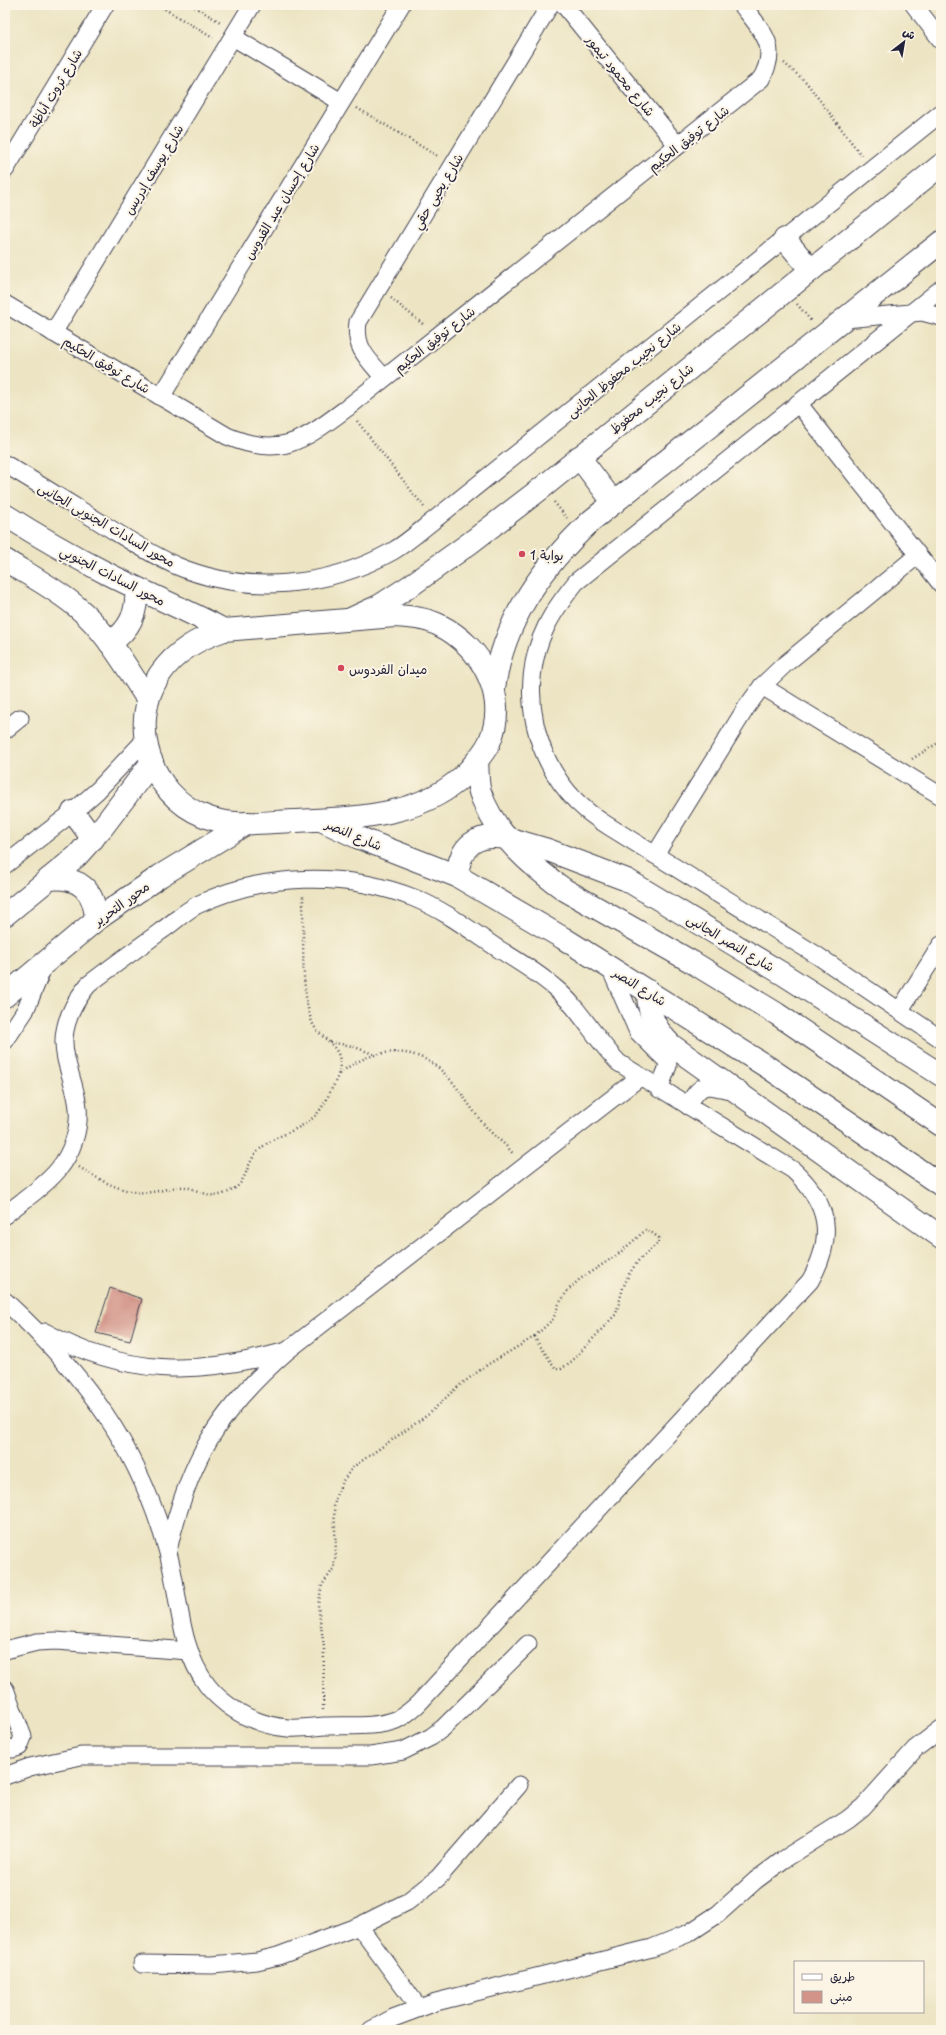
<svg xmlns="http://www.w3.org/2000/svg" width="946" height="2035" viewBox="0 0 946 2035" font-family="'Playpen Sans','Playpen Sans Arabic',sans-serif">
	<rect width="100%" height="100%" fill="#fcf5e5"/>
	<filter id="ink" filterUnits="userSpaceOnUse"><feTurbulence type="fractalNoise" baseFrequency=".025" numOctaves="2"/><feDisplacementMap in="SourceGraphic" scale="8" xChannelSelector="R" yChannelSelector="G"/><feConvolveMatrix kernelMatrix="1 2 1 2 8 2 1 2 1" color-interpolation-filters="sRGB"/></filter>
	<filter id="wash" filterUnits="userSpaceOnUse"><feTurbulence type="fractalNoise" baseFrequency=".012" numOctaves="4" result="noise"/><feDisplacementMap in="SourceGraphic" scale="16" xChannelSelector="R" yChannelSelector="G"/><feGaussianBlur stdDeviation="0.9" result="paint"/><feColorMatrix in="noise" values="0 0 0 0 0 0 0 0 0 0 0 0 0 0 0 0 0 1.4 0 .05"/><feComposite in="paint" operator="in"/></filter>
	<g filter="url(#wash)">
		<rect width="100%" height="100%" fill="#ece4c2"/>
		<g id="blocks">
			<polygon fill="#d29388" points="110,1288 142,1299 130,1341 96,1333"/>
		</g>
	</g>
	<g filter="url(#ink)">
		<use href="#blocks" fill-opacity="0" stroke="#403f4f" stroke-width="1"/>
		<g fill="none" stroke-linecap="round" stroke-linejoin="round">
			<defs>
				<g id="street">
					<polyline points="564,5 678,146"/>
					<polyline points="914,5 941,40"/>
					<polyline points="233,37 341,102"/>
					<polyline points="5,170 105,5"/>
					<path d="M 941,289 L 576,582 C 565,596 554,610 546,627 C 516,687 534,767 586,810 C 593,816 602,822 610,827 L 818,956 L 941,1039"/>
					<path d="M 5,304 L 227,436 C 281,459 304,440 347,408 L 761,79 C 780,46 762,31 742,5"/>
					<polyline points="845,319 922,312 941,317"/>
					<polyline points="53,333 252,5"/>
					<path d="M 384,378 C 368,359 354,348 358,322 L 550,5"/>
					<polyline points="161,397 401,5"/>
					<polyline points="798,403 941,584"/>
					<path d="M 5,464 C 39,484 72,505 106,526 C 129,540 152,555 177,566 C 246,595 327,588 393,551 C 407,543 421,530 434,520 L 941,113"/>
					<polyline points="762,686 941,796"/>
					<polyline points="5,730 20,718"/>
					<polyline points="655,855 746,708 762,686 784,665 918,555"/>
					<polyline points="5,865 73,812 98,790 145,740"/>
					<polyline points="610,968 638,1032 667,1061 668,1066 659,1089"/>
					<polyline points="900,1010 941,945"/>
					<polyline points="5,1041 25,1011 44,965"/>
					<path d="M 688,1106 C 701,1081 707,1084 733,1091"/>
					<path d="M 5,1215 C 22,1201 44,1187 58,1170 C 72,1153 80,1129 78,1108 C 76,1084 63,1063 64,1039 C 65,1018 75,1001 88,985 C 112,966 137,949 161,931 C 173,923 184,912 197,905 C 263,873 345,871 414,898 C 444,910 470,930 497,948 C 516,960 537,972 554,987 C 580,1008 595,1039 619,1063 L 793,1170 C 830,1204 835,1237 810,1281 L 418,1704 C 411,1710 405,1716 396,1720 C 375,1728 348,1725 325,1726 C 313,1727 300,1729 288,1728 C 276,1727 263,1724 252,1719 C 235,1712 218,1699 207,1685 C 178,1647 180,1593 167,1549 C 137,1444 84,1374 5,1301"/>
					<path d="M 45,1332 C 125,1376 196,1376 283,1352"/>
					<path d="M 168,1550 C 189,1460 217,1412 287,1351 L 640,1077"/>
					<polyline points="5,1650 37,1642 56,1641 189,1651"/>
					<polyline points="5,1689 23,1737 19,1747 13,1749 5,1747"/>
					<polyline points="5,1776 30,1767 81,1756 371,1756 403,1751 431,1737 443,1728 528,1644"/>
					<polyline points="359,1926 419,2008"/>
					<polyline points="142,1964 212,1965 257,1961 278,1956 359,1926 407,1902 438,1878 519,1785"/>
					<polyline points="371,2030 393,2018 436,2002 652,1948 689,1933 718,1914 756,1880 783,1860 848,1819 863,1807 915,1749 941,1729"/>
				</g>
				<g id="secondary">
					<polyline points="785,239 810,269"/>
					<polyline points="579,457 614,503"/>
					<polyline points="353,618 379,606 410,586 470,543 543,487 941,165"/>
					<path d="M 494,688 C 504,619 542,567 592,520 L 941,242"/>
					<polyline points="507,838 548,850 627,880 783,974 941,1075"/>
					<path d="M 648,991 C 648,1014 655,1029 671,1045 L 941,1237"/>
				</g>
				<g id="primary">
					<path d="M 5,515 C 38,536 71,555 106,573 C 145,593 185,609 224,630"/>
					<path d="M 5,560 C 29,575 56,589 77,607 C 107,632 127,668 148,700"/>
					<path d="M 395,616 C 410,617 425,618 439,625 C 482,646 510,697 489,743 C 484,753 476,762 469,770 C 425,818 354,818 293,821 C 264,822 232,828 204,816 C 150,795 127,723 160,674 C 176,651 198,639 224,630 Z"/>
					<path d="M 110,643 C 130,630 138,612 136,588"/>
					<path d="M 477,761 C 478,771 477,783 480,792 C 494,834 531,866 565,890 L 692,962 L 777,1014 L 941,1125"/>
					<polyline points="73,812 93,839"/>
					<polyline points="321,820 357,837 457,876 563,938 769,1068 941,1185"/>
					<path d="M 457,876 C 460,845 476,833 507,838"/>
					<path d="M 49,879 C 79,876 95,890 96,920"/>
					<polyline points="5,915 77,856 102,828 152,762"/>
					<polyline points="5,996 96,920 160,876 247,823"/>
				</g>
			</defs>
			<use href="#street" stroke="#403f4f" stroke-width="19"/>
			<use href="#secondary" stroke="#403f4f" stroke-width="24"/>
			<use href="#primary" stroke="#403f4f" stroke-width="24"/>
			<g stroke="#403f4f" stroke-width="2.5" stroke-dasharray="1 3" stroke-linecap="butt">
				<polyline points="158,5 213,38"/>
				<polyline points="191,5 222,23"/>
				<polyline points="784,63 806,82 861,155"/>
				<polyline points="357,108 439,157"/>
				<polyline points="391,298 424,325"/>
				<polyline points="797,304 812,322"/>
				<polyline points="357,421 424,507"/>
				<polyline points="554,502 567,518"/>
				<polyline points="912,759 941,741"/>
				<polyline points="330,1042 352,1046 373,1054"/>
				<path d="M 339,1074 C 369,1049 412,1042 443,1072 C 460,1088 471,1110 486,1127 C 495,1137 506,1144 514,1155"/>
				<path d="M 79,1167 C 102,1181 124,1195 152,1192 C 162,1191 175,1186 185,1187 C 198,1189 209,1199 223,1194 C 249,1186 243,1168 257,1152 C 272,1136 293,1133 309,1121 C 319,1114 325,1103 330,1092 C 335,1083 340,1074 340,1063 C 340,1044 318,1038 312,1022 C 300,991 304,931 303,896"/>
				<polyline points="323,1710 324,1647 318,1605 322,1585 334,1568 336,1552 334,1507 336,1496 342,1482 353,1467 429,1414 456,1388 487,1365 534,1337 556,1369 561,1369 572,1361 616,1314 623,1288 629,1274 638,1261 658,1243 659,1238 647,1229 617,1255 580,1279 568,1290 559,1304 553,1319 534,1337"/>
			</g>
			<use href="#street" stroke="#fff" stroke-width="17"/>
			<use href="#secondary" stroke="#fff" stroke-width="22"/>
			<use href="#primary" stroke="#fff" stroke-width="22"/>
		</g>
	</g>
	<g fill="#d1495b" stroke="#fcf5e5" stroke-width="1.5">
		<circle cx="522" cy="554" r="4"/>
		<circle cx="341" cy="668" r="4"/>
	</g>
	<g text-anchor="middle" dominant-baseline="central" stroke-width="4" stroke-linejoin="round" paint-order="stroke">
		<g font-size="13" fill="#22223b" stroke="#fcf5e5">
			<text transform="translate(621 75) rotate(51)">شارع محمود تيمور</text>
			<text transform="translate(55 88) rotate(-59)">شارع ثروت أباظة</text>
			<text transform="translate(688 138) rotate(-38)">شارع توفيق الحكيم</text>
			<text transform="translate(153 169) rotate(-59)">شارع يوسف إدريس</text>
			<text transform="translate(437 191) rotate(-59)">شارع يحيى حقي</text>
			<text transform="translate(281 201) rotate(-59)">شارع إحسان عبد القدوس</text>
			<text transform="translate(434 339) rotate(-38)">شارع توفيق الحكيم</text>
			<text transform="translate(107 364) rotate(31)">شارع توفيق الحكيم</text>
			<text transform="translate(623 369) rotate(-39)">شارع نجيب محفوظ الجانبى</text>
			<text transform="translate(651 398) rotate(-39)">شارع نجيب محفوظ</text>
			<text transform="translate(107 524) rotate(30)">محور السادات الجنوبى الجانبى</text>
			<text transform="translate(113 575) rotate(27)">محور السادات الجنوبي</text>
			<text transform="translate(354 834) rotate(23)">شارع النصر</text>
			<text transform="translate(121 903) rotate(-36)">محور التحرير</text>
			<text transform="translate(731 942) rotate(31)">شارع النصر الجانبى</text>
			<text transform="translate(640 986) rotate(32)">شارع النصر</text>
		</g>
		<g font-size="13" fill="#22223b" stroke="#fcf5e5" text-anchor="start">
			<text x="530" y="554">بوابة 1</text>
			<text x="349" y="668">ميدان الفردوس</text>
		</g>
	</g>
	<rect width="946" height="2035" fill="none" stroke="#fcf5e5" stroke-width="20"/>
	<rect x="794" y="1961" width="130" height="52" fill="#fcf5e5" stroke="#a5a1a1"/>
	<rect x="802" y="1974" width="20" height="6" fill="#ffffff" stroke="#a5a1a1"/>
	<text x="830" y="1981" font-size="12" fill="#22223b">طريق</text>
	<rect x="802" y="1991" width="20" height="12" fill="#d29388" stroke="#a5a1a1"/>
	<text x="830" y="2001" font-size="12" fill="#22223b">مبنى</text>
	<g transform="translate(904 42) rotate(31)" stroke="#fcf5e5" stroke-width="3" paint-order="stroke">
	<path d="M0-3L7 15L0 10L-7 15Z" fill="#22223b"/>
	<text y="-6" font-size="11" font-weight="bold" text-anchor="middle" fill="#22223b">ش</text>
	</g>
</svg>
